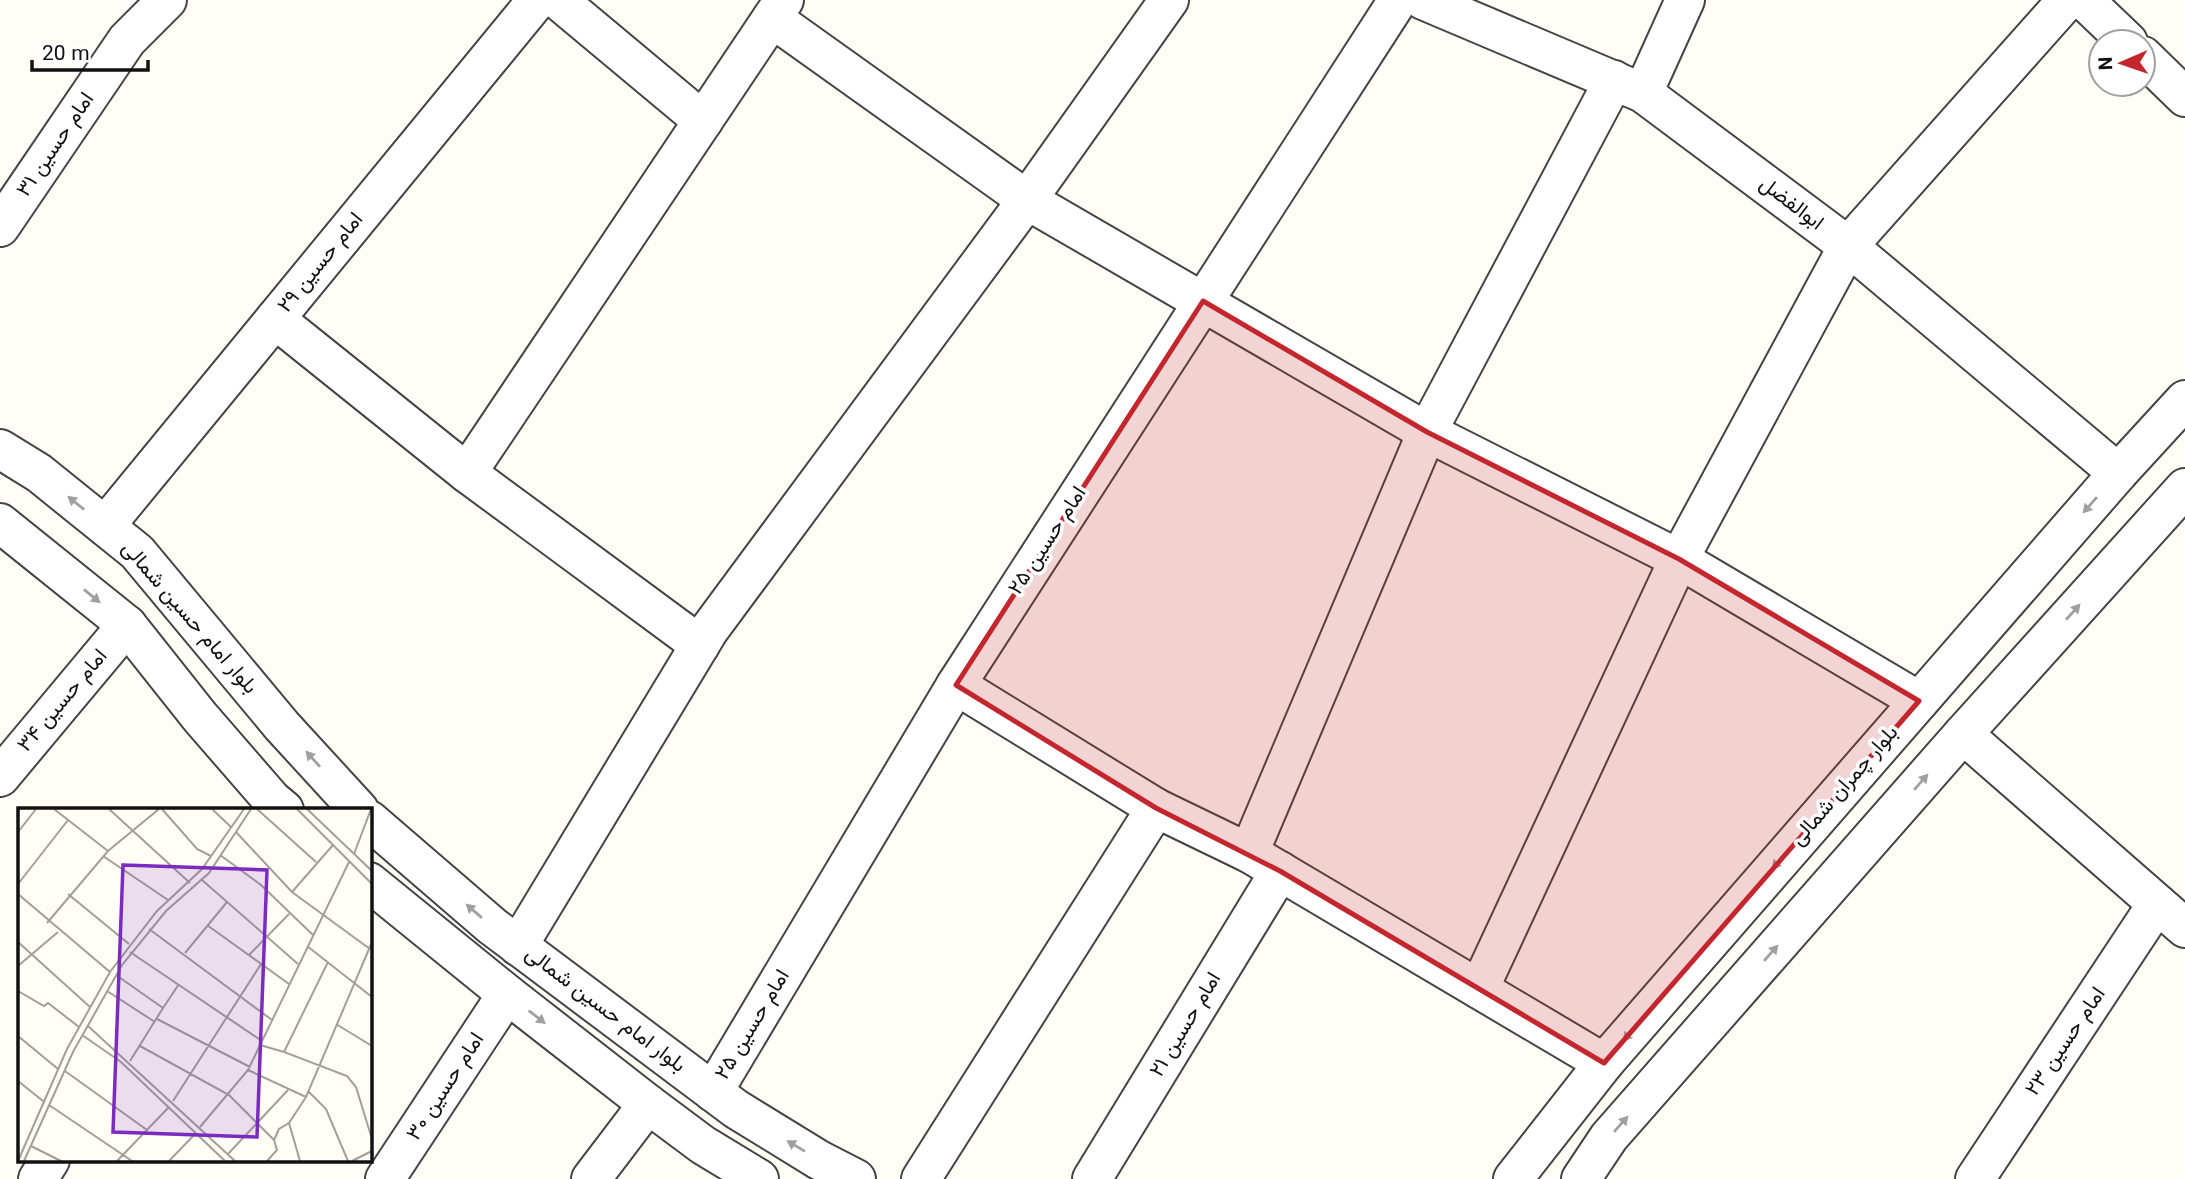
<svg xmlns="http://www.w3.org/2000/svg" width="2185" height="1179" viewBox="0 0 2185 1179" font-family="Georgia,Vazirmatn,serif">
	<rect width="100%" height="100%" fill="#fffdf5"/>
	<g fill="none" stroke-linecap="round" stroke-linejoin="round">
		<defs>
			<g id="minor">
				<polyline points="558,0 703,121"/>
				<polyline points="1423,0 1643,93 1848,246 2118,473"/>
				<polyline points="2084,0 2128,42"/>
				<polyline points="772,18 1027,200 1427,432 1679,559 1919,701"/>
				<polyline points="2143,56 2185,97"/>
				<polyline points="1643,93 1685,0"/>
				<polyline points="0,227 127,40 167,0"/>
				<polyline points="275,319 467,473 700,645"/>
				<polyline points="0,449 39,473 137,552 282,726 359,810"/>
				<polyline points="467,473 784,0"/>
				<polyline points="0,523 127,625 200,717 272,800 284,810"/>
				<polyline points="105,526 537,0"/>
				<polyline points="956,685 1156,808"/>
				<polyline points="1963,734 2185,928"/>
				<polyline points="0,777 127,625"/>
				<polyline points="369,820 492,926 736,1109 819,1160 856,1179"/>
				<polyline points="1249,853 1427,432 1614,80"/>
				<polyline points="369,882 507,994 648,1104 703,1145 759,1179"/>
				<polyline points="518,946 709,630 1027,200 1169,0"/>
				<polyline points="1479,989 1679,559 1848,246 2067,0"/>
				<polyline points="713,1092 956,685 1398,0"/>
				<polyline points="38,1179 50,1160"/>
				<polyline points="385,1179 507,994"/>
				<polyline points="591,1179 648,1104"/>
				<polyline points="921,1179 1156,808 1249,853 1604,1063"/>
				<polyline points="1092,1179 1280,871"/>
				<polyline points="1513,1179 1604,1063 2118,473 2185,400"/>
				<polyline points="1581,1179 1609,1137 1963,734 2185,488"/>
				<polyline points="1975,1179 2157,904"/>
			</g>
		</defs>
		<use href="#minor" stroke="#444" stroke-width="42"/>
		<use href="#minor" stroke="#fff" stroke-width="38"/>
	</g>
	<defs><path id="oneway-solid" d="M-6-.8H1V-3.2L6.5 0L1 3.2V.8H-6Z" transform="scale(1.75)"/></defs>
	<g fill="#a0a0a0">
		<use href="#oneway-solid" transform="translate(76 503) rotate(-141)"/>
		<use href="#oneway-solid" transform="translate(2090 505) rotate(131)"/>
		<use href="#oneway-solid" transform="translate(92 596) rotate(39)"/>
		<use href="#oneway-solid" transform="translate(2073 612) rotate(-48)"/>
		<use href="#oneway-solid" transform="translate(313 759) rotate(-132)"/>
		<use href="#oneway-solid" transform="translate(1921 782) rotate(-49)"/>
		<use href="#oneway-solid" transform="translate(1779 861) rotate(131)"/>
		<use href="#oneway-solid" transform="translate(474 911) rotate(-139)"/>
		<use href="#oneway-solid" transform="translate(1771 953) rotate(-49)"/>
		<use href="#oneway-solid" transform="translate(537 1017) rotate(38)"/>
		<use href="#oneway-solid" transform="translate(1630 1033) rotate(131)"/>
		<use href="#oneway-solid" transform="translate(1621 1124) rotate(-49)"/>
		<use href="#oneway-solid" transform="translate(796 1146) rotate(-149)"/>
	</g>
	<path fill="#c4262e" fill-opacity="0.2" stroke="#c4262e" stroke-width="5" stroke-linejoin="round" d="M 1203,301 L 1427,432 L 1679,559 L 1919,701 L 1604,1063 L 1280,871 L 1156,808 L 956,685 Z"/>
	<g text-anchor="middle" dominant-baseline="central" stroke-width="7" stroke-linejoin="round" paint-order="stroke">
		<g font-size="21" fill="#111" stroke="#fff">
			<text transform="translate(56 145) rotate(-56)">امام حسین ۳۱</text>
			<text transform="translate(1791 204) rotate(37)">ابوالفضل</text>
			<text transform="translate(321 263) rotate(-51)">امام حسین ۲۹</text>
			<text transform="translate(1048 541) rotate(-57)">امام حسین ۲۵</text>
			<text transform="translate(189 618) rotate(49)">بلوار امام حسین شمالی</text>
			<text transform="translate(63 701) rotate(-50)">امام حسین ۳۴</text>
			<text transform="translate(1845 786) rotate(-49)">بلوار چمران شمالی</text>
			<text transform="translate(605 1010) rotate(37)">بلوار امام حسین شمالی</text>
			<text transform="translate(753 1025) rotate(-59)">امام حسین ۲۵</text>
			<text transform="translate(1186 1025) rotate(-59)">امام حسین ۲۱</text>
			<text transform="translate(2066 1042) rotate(-56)">امام حسین ۲۳</text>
			<text transform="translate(446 1087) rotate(-57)">امام حسین ۳۰</text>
		</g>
	</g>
	<g transform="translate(18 808)">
		<rect width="354" height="354" fill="#fffdf5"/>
		<path fill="none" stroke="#a09f9a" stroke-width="2" d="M 36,1 L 90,43M 91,1 L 172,75M 144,1 L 179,41 L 193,48M 194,1 L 213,19M 239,1 L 298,54M 279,1 L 354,76M 289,1 L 354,63M 0,24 L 18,1M 218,24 L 274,84 L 352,141M 336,46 L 353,1M 202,47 L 243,77 L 295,127M 85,48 L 150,92M 184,72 L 280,156M 0,76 L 50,12M 274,84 L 315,37M 0,86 L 92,164M 50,86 L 111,136M 29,115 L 90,43 L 141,1M 189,117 L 271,176M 131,121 L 254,212M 0,134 L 72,199M 289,138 L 354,189M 112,144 L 244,233M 167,145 L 209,94M 231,147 L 271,106M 310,154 L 266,244 L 329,268 L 338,279 L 354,331M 0,158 L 40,124M 98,167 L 145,200 L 112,253M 0,183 L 26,198 L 30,195 L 61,219M 89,183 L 137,214M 145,200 L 161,176M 139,211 L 232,259M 318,216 L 354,238M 70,218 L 217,353M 64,227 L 103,254 L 207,353M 0,228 L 40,261M 242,237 L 266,244M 122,238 L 211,287 L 256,332M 230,262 L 288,289M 47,263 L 129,322M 0,273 L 25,293M 290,283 L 308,301 L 330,353M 155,293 L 243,156M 31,297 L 114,353M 271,315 L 282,353M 182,319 L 230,262 L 331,54M 13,338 L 43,353M 210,346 L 270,282M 0,353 L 49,241 L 92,164 L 139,103 L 184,61 L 226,1M 6,353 L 55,244 L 104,157 L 148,103 L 191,65 L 233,1M 99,353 L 151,299M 151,353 L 178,325M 249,353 L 259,342 L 256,332 L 261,321 L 271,315 L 288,289 L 354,134M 334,353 L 354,343"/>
		<path fill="#7b2cbf" fill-opacity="0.15" stroke="#7b2cbf" stroke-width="3.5" d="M 105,57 L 249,62 L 239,329 L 95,324 Z"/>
		<rect width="354" height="354" fill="none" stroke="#111" stroke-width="3.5"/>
	</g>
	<g transform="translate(2122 63) rotate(268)"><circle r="33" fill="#ffffff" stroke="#a0a0a0" stroke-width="2"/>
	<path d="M0-5L12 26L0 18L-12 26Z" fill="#c4262e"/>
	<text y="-10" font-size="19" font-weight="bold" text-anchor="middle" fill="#111111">N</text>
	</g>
	<path d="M32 60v10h116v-10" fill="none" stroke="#111111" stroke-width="3.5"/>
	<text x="42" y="60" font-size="21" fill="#111111" stroke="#ffffff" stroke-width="5" paint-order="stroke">20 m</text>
</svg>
